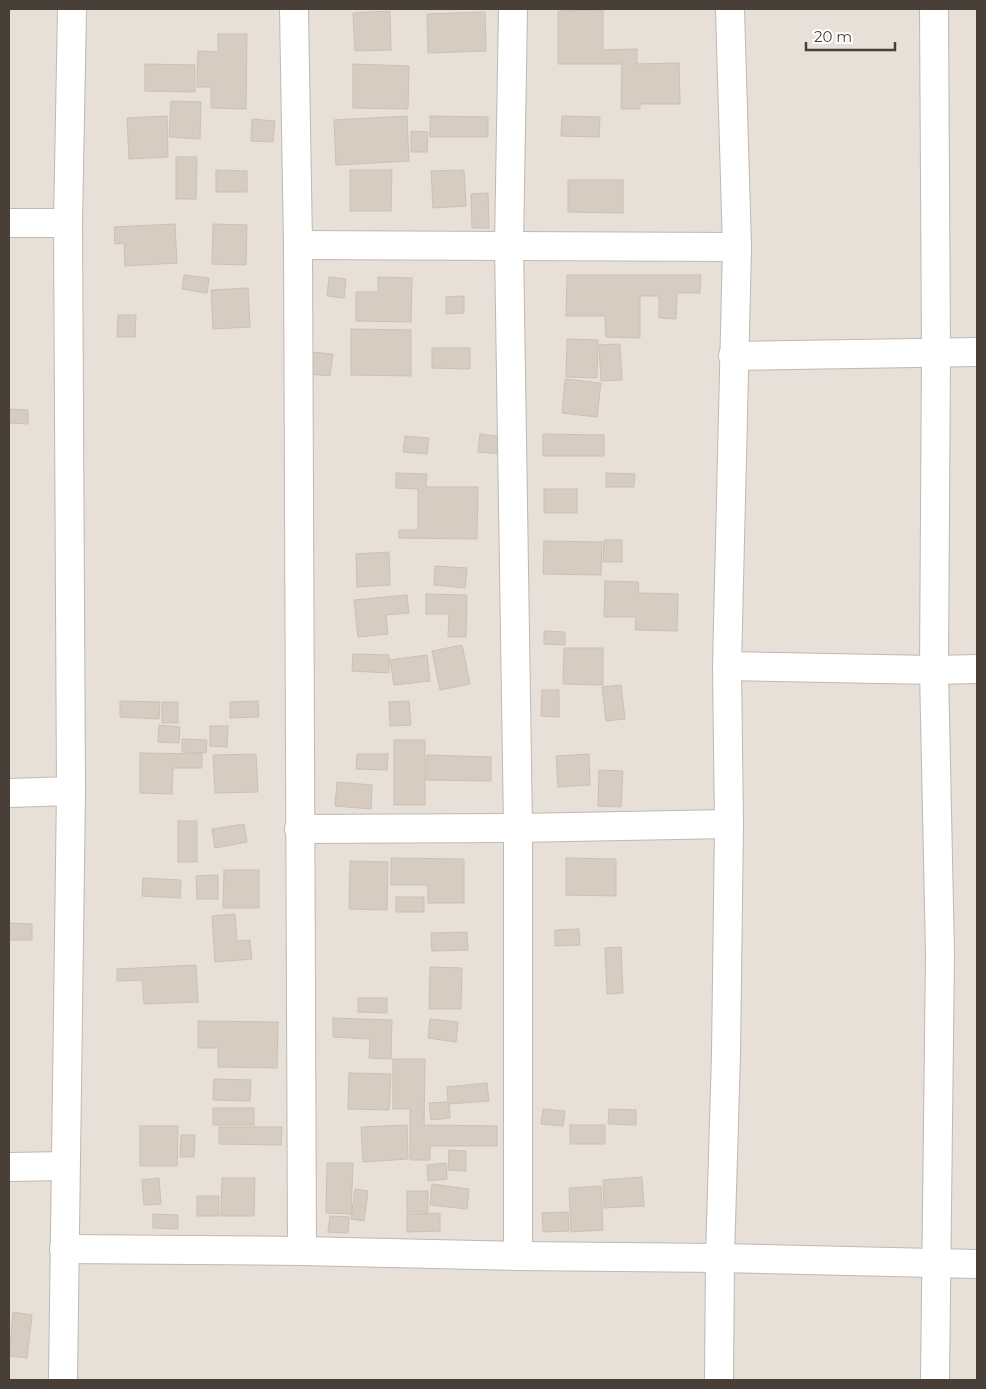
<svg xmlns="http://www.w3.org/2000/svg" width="986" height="1389" viewBox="0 0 986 1389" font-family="Montserrat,sans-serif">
	<rect width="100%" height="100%" fill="#f3efe9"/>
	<rect fill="#e7e0d8" x="9" y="9" width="968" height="1371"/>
	<g fill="#d7ccc2" stroke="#cfbfb3">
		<polygon points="603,10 603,50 637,49 637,64 679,63 680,104 640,104 640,109 621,109 622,64 558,64 558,11"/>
		<polygon points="390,11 391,50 355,51 353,13"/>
		<polygon points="485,12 486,51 428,53 427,14"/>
		<polygon points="218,34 247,34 246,109 211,108 211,87 197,87 198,51 218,52"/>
		<polygon points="145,64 195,65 195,92 145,91"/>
		<polygon points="353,64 409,66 408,109 353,108"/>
		<polygon points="171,101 201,102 200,139 169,137"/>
		<polygon points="167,116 168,157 129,159 127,118"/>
		<polygon points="407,116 409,161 336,165 334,120"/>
		<polygon points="430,116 488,117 488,137 430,137"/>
		<polygon points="562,116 600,117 599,137 561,136"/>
		<polygon points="252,119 275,121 273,142 251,141"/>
		<polygon points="411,131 428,132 427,152 411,152"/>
		<polygon points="176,157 197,157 196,199 176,199"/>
		<polygon points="216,170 247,171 247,192 216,192"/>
		<polygon points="350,170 392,170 391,211 350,211"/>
		<polygon points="464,170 466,206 433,208 431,171"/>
		<polygon points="568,180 623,180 623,213 568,212"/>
		<polygon points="488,193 489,228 472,228 471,194"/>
		<polygon points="175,224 177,263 125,266 124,243 115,244 114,227"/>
		<polygon points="213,224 247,225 246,265 212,264"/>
		<polygon points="184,275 209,278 207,293 182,289"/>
		<polygon points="567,275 701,275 700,293 677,293 676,319 659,318 659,296 640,296 640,338 606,337 605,316 566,316"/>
		<polygon points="329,277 346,279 344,298 327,296"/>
		<polygon points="378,277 412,278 411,322 356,321 356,292 378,292"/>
		<polygon points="248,288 250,327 213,329 211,290"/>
		<polygon points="464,296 464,313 446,314 446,297"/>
		<polygon points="118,315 136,315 135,337 117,337"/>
		<polygon points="351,329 411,330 411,376 351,375"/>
		<polygon points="567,339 598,340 597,378 566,377"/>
		<polygon points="620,344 622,380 601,381 599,345"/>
		<polygon points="432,348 470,348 470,369 432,368"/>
		<polygon points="311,352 333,354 330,376 308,374"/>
		<polygon points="565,379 601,383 597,417 562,413"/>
		<polygon points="9,409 28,410 28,424 9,423"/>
		<polygon points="480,434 503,437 501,454 478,452"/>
		<polygon points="543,434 604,435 604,456 543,456"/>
		<polygon points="405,436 429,438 427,454 403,452"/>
		<polygon points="396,473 427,474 426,487 478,487 477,539 399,538 399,530 418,530 418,489 396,488"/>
		<polygon points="606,473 635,474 634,487 606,487"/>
		<rect x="544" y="489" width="33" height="24"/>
		<polygon points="604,540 622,540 622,562 603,562"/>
		<polygon points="544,541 602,542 601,575 543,574"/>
		<polygon points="389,552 390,585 357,587 356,554"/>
		<polygon points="435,566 467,568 465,588 434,585"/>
		<polygon points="605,581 638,582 639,593 678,594 677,631 635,630 636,617 604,617"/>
		<polygon points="426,594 467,595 466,637 448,637 449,614 426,614"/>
		<polygon points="407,595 409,613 386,615 388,634 358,637 354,600"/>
		<polygon points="544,631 565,632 565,645 544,644"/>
		<polygon points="462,645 470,684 440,690 432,651"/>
		<polygon points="564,648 603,648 603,685 563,684"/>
		<polygon points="353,654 389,655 389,673 352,671"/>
		<polygon points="427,655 430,681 394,685 390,660"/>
		<polygon points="621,685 625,719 606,721 602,687"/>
		<polygon points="542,690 559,690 559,717 541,716"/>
		<polygon points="120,701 160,702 159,719 120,717"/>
		<polygon points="258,701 259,717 230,718 230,702"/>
		<polygon points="409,701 411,725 390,726 389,702"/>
		<rect x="162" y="702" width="16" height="21"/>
		<polygon points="159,725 180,727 179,743 158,742"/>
		<polygon points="210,726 228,726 227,747 210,746"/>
		<polygon points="182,739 207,740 206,753 182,752"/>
		<rect x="394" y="740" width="31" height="65"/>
		<polygon points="140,753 202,754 202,768 173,768 172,794 140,793"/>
		<polygon points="256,754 258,792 215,793 213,755"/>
		<polygon points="357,754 388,754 387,770 356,769"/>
		<polygon points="589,754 590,785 558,787 556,756"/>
		<polygon points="427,755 491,757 491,781 426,780"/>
		<polygon points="599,770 623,771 621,807 598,806"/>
		<polygon points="337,782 372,785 371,809 335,806"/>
		<rect x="178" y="821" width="19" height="41"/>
		<polygon points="244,824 247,842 215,848 212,829"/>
		<polygon points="391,858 464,859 464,903 428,903 428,885 391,885"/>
		<polygon points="566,858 616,859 616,896 566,895"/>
		<polygon points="350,861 388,862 387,910 349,909"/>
		<polygon points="224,870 259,870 259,908 223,908"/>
		<polygon points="218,875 218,899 197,899 196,876"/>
		<polygon points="143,878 181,880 180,898 142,896"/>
		<polygon points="9,892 9,923 32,924 32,940 9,940"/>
		<rect x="396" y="897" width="28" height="15"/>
		<polygon points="235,914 237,941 250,940 252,959 215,962 212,916"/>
		<polygon points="579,929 580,945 555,946 555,930"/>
		<polygon points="467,932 468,950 432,951 431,933"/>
		<polygon points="621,947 623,993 607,994 605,948"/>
		<polygon points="196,965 198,1002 144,1004 142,980 117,981 117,969"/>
		<polygon points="430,967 462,968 461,1009 429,1009"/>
		<polygon points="358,998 387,998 387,1013 358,1012"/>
		<polygon points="333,1018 392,1020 391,1059 369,1058 370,1039 333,1037"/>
		<polygon points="430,1019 458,1022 456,1042 428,1038"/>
		<polygon points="198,1021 278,1022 277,1068 218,1067 218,1048 198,1048"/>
		<polygon points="393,1059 425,1059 424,1125 497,1126 497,1146 430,1146 430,1160 410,1160 410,1109 393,1109"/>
		<polygon points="349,1073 391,1074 389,1110 348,1109"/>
		<polygon points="214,1079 251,1080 250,1101 213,1100"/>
		<polygon points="487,1083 489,1101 449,1104 450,1118 431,1120 429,1103 448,1102 447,1087"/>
		<rect x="213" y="1108" width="41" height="17"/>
		<polygon points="543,1109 565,1111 563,1126 541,1124"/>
		<polygon points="609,1109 636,1110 636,1125 608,1124"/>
		<polygon points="407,1125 408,1159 363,1162 361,1127"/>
		<rect x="570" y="1125" width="35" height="19"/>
		<polygon points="140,1126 178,1126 177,1166 140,1166"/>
		<polygon points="219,1127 282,1127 281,1145 219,1144"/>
		<polygon points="181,1135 195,1135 194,1157 180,1157"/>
		<polygon points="449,1150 466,1151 466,1171 448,1170"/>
		<polygon points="327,1163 353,1163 351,1214 326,1213"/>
		<polygon points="446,1163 447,1179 428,1181 427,1165"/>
		<polygon points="642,1177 644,1206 604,1208 603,1180"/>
		<polygon points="159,1178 161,1204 144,1205 142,1180"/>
		<polygon points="222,1178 255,1178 254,1216 221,1216"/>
		<polygon points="432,1184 469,1189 467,1209 430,1205"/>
		<polygon points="601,1186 603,1230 571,1232 569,1188"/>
		<polygon points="355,1189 368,1191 364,1221 351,1219"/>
		<rect x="407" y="1191" width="21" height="21"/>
		<rect x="197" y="1196" width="22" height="20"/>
		<polygon points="568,1212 569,1231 543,1232 542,1213"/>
		<polygon points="440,1213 440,1231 407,1232 407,1214"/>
		<polygon points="153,1214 178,1215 178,1229 153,1228"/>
		<polygon points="330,1216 349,1217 348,1233 328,1232"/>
		<polygon points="13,1312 32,1315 27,1358 9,1356"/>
	</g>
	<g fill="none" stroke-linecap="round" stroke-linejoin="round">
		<defs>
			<g id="minor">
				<polyline points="294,9 298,245 302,1251"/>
				<polyline points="513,9 509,245 518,828 518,1256"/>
				<polyline points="934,9 936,352 934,670 940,953 935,1380"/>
				<polyline points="9,223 68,223"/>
				<polyline points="298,245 737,247"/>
				<polyline points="733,356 977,352"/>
				<polyline points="727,666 934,670 977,669"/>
				<polyline points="9,793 71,791"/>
				<polyline points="299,829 518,828 729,824"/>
				<polyline points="9,1167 65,1166"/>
				<polyline points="64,1249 302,1251 518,1256 720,1258 977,1264"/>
				<polyline points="63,1380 71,791 68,223 72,9"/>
				<polyline points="719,1380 720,1258 726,1054 729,824 727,666 737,247 730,9"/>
			</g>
		</defs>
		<use href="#minor" stroke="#c1b8af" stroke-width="30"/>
		<use href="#minor" stroke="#fff" stroke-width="28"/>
	</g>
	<rect width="986" height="1389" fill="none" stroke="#473f38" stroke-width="20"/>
	<path d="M806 42v8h89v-8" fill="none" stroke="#473f38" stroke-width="2.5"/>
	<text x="814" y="42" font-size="15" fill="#473f38" stroke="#ffffff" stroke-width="4" paint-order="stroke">20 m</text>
</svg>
